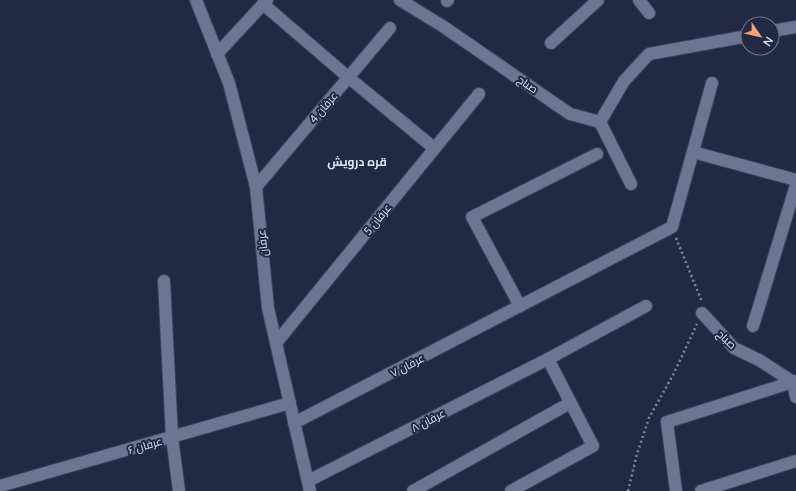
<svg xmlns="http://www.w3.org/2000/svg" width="796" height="491" viewBox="0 0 796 491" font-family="Lato,Cairo,sans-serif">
	<rect width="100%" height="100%" fill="#232944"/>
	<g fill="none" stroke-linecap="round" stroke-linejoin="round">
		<defs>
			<g id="minor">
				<polyline points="196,0 229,83 256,187 268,308 276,343 310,491"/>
				<polyline points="400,0 444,27 570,114 600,122 631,184"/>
				<polyline points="639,0 649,13"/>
				<polyline points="447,1 448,0"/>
				<polyline points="263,4 348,77 434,148"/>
				<polyline points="772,31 796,27"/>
				<polyline points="551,43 598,0"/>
				<polyline points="217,54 267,0"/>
				<polyline points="600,122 624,81 649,54 748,36"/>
				<polyline points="693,152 796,180"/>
				<polyline points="256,187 390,28"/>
				<polyline points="164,281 172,437 179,491"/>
				<polyline points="520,306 472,217 597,154"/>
				<polyline points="702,313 734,348 759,360 793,382"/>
				<polyline points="753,326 796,185"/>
				<polyline points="276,343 479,94"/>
				<polyline points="793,382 796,397"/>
				<polyline points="294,423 672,227 712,83"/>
				<polyline points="308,481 548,359 646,306"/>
				<polyline points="0,486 290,403"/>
				<polyline points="413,491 570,403"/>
				<polyline points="511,491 593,446 548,359"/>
				<polyline points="676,491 667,422 796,381"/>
				<polyline points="701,491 796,461"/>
			</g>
		</defs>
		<use href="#minor" stroke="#3f445b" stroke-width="14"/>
		<g stroke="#81879d" stroke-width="2.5" stroke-dasharray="2 3" stroke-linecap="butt">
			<polyline points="676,238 702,302"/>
			<polyline points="628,491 637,454 649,418 673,375 697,324"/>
		</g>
		<use href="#minor" stroke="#6d7595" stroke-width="12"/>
	</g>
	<g text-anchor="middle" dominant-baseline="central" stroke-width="4" stroke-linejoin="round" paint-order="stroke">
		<g font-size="11" fill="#e1e6f8" stroke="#232944">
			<text transform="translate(528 84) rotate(34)">صباح</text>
			<text transform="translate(323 107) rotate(-50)">عرفان 4</text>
			<text transform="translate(377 219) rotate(-51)">عرفان 5</text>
			<text transform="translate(262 243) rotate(-96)">عرفان</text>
			<text transform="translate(727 339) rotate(44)">صباح</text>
			<text transform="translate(407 365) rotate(-27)">عرفان ۷</text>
			<text transform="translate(428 420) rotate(-27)">عرفان ۸</text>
			<text transform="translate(145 445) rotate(-16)">عرفان ۶</text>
		</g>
		<g font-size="12" font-weight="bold" fill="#e1e6f8" stroke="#232944">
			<text x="357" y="161">قره درویش</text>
		</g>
	</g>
	<g transform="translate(760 36) rotate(124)"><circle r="19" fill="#232944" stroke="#6f758c"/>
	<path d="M0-3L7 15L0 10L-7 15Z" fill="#f1a17c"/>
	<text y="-6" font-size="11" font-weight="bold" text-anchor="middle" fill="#e1e6f8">N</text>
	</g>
</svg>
